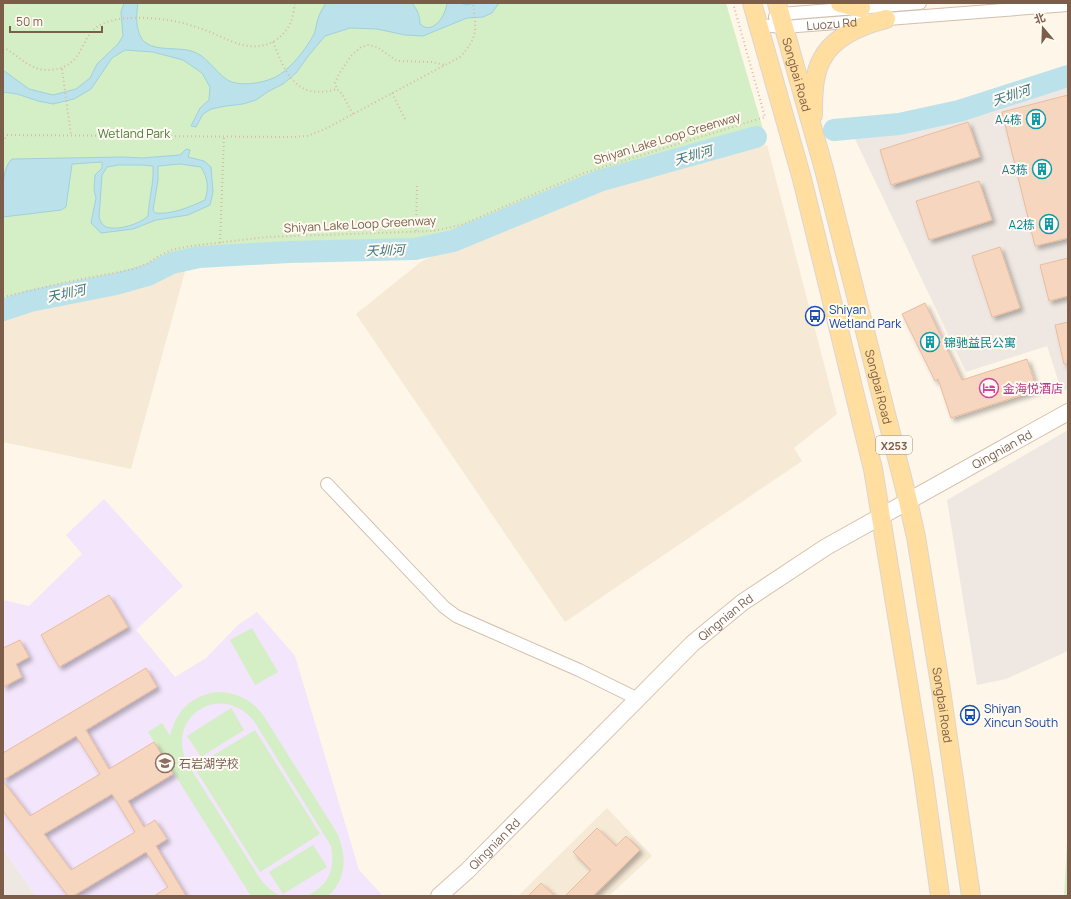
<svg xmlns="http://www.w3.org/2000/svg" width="1071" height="899" viewBox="0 0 1071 899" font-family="Manrope,'Noto Sans SC',sans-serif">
	<defs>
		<filter id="shadow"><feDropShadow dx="3.5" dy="3.5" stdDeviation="2" flood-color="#0004"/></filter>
	</defs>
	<rect width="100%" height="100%" fill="#fef6e9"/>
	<g fill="#f6e9d6">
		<polygon points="767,145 837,414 794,448 802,461 565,622 356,314 422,261 590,189"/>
		<polygon points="190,253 131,469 3,442 3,303 142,273 164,260"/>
		<polygon points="607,808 652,856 609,896 518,896"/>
	</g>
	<g fill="#efe8e2">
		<polygon points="1068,85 1068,388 1062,392 1047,346 966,372 855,139 972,115"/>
		<polygon points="1068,430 1068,651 1006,679 977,685 947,500"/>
		<polygon points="3,849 36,896 3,896"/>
	</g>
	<polygon fill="#f3e5fb" points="104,499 183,586 136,630 175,677 206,658 238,625 257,612 295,656 359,870 383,896 36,896 3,849 3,600 29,606 82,554 66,535"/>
	<g fill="#d4eec5">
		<polygon points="3,3 726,3 763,129 596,178 450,237 412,245 287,246 190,253 164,260 142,273 104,283 27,297 3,303"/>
		<polygon points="252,628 278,672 255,685 230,640"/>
		<path d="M 215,692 C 235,692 250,698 263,715 L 337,833 C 347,855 347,879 328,896 L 306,896 C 328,887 336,869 331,846 L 254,721 C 221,681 165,716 187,763 L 261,880 C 267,887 272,892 281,896 L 251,896 L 148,732 L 162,723 L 170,736 C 177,710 189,698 215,692 Z"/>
		<polygon points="231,708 244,730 201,757 187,736"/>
		<polygon points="255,730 320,834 260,872 194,767"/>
		<polygon points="1068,824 1068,896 1064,896"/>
		<polygon points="313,845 327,867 283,894 269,872"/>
	</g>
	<g fill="#bbe2ea" stroke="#a0d1dd" fill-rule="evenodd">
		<path d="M 124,3 L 138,3 C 136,15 135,35 146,43 C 157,51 178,47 191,51 C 206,55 214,70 226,79 C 238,88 267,83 279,75 C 292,67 307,48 314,34 C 316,30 316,24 318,19 C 319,14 323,8 326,3 L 412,3 C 417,9 420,16 420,24 C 433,36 446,15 447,3 L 460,3 L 467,5 L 473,3 L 499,3 L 492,13 L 483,17 L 467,18 L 423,36 L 405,35 L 377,29 L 350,28 L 325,36 L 309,55 L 296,73 L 283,84 L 269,91 L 256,100 L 243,104 L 226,106 L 211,109 L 203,114 L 196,127 L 191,126 L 200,108 L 209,100 L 210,87 L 202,73 L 183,60 L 153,52 L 125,50 L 112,58 L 91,89 L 74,99 L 53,104 L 38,101 L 17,94 L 3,92 L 3,70 L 29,89 L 53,95 L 76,89 L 90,78 L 97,64 L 118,44 L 123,36 L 121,12 Z"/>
		<path d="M 186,149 L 190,150 L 188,157 L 204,161 L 211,167 L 213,192 L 210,205 L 188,215 L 156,220 L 133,229 L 101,233 L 91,223 L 96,198 L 94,190 L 95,175 L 102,168 L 102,162 L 72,164 L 66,207 L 61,210 L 3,217 C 3,201 0,170 12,159 L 123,157 L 142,158 L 180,155 ZM 180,164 L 201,167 C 208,179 209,187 205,200 C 190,207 171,215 155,213 L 153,210 L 158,180 L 158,166 ZM 118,165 L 142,165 L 153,166 C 154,183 149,199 148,216 C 140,224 118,231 106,227 C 102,225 100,221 99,217 L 102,175 L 107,167 Z"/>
	</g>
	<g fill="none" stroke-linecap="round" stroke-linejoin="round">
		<g stroke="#bbe2ea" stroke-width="22">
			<polyline points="834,130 899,124 959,111 1068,76"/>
			<polyline points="3,310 30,301 116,284 148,275 172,263 199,257 289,252 415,249 453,241 599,181 756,137"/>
		</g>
	</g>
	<g fill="#f6d6be" stroke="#eabc9d" fill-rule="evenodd" filter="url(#shadow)">
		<polygon points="1068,95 1068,238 1035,246 1002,112"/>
		<polygon points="968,122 980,157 891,185 880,150"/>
		<polygon points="979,181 992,220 929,240 916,201"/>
		<polygon points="1000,247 1020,308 992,317 972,256"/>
		<polygon points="1068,258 1068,296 1049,301 1040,265"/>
		<polygon points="925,303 962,380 1027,359 1037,390 951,418 938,379 935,381 902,314"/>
		<polygon points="1068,322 1068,364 1064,364 1055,325"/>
		<polygon points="109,595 128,627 59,667 41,635"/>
		<polygon points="20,640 29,657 16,664 22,677 3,687 3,648"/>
		<path d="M 146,668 L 157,687 L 86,730 L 109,769 L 154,742 L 173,774 L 128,801 L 144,827 L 155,820 L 167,839 L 156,846 L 186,896 L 154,896 L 168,887 L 146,852 L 73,896 L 68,896 L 3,811 L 3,781 L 30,816 L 100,774 L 76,736 L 3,780 L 3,753 ZM 112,794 L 135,832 L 71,870 L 44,834 Z"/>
		<polygon points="597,828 616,846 626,836 640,850 593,896 565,896 591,870 573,852"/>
		<polygon points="541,883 555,896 528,896"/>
	</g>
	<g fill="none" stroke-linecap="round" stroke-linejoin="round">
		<defs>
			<g id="street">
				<polyline points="775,17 780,14 920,3"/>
				<path id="s1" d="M 759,25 L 784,27 L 1068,5"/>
				<polyline points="327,484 444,607 456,616 579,670 638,699"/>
			</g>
			<g id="secondary">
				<path id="s2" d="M 439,896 L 467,871 L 693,643 L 743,602 L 826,547 L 1068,412"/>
			</g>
			<g id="primary">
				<polyline points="752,3 802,179 873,469 923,774 940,896"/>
				<path id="s3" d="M 777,3 L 824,169 L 908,501 L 916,537 L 941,690 L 971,896"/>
				<polyline points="840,3 861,8"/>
				<path d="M 813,115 C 813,97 813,75 822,59 C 834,36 862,25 886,19"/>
			</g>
		</defs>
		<use href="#street" stroke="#d2beac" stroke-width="14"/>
		<use href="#secondary" stroke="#d8c1ac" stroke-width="18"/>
		<use href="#primary" stroke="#ddd5d0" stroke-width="20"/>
		<g stroke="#dcb9a0" stroke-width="2" stroke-dasharray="1 3" stroke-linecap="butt">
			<path d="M 273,42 C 286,73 295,101 337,89"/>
			<path d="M 3,47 C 16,54 25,65 39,69 C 53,72 69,68 77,56 C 83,48 86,37 93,30 C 102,22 118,18 130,18 C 152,17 176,20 196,27 C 210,31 222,38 236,43 C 257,51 279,45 290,24 C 293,18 294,9 295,3"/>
			<polyline points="62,69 71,135"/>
			<polyline points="392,93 406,121"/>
			<polyline points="353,114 342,94 337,89 335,83 339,74 351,56 361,47 368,45 377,47 397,61 432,62 445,65"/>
			<path d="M 3,135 L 290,137 L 307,136 L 325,129 L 460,57 C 479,37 476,28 473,3"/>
			<polyline points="3,142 7,135"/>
			<polyline points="416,231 417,186"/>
			<polyline points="220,243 224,137"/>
			<polyline points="3,297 67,282 134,269 147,264 157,257 171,250 191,246 266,237 433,231 461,225 584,173 765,117 733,3"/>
		</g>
		<use href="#street" stroke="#fff" stroke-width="12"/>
		<use href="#secondary" stroke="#fff" stroke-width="16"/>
		<use href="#primary" stroke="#ffde9f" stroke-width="18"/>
	</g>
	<defs>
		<symbol id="building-ring" viewBox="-11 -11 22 22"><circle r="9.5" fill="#fffaf1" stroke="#0f9aa8" stroke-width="1.5"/><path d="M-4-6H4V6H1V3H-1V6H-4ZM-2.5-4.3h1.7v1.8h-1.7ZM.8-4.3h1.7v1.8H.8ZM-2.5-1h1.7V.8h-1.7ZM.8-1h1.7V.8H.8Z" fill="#0f9aa8"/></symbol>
		<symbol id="bus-ring" viewBox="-11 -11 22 22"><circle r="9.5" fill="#fffaf1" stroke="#1a4fb4" stroke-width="1.5"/><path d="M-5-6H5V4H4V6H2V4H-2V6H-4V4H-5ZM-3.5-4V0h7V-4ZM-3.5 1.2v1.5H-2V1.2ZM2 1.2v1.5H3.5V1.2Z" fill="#1a4fb4"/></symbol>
		<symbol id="hotel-ring" viewBox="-11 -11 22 22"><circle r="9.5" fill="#fffaf1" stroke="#d1479c" stroke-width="1.5"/><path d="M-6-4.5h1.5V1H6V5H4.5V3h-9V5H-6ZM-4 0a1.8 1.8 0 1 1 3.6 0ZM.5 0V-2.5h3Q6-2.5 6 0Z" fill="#d1479c"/></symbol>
		<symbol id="school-ring" viewBox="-11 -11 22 22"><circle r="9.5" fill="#fffaf1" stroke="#8d6e63" stroke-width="1.5"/><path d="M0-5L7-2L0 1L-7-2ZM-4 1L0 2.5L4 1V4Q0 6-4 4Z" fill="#8d6e63"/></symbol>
	</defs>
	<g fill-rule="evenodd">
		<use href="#building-ring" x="1025" y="108" width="22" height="22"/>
		<use href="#building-ring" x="1031" y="158" width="22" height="22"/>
		<use href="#building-ring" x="1038" y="213" width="22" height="22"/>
		<use href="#bus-ring" x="804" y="305" width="22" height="22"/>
		<use href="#building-ring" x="919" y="331" width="22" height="22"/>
		<use href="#hotel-ring" x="978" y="377" width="22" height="22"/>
		<use href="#bus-ring" x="959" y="704" width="22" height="22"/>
		<use href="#school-ring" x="154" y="752" width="22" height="22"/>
	</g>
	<g text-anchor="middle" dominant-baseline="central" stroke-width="4" stroke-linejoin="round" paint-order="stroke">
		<rect fill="#fffaf1" stroke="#a38c7b" stroke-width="1" x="876" y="436" width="36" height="18" rx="3"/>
		<g font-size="11" font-weight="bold" fill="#7b5d49">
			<text x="894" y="445">X253</text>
		</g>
		<g font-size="12" fill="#7b5d49" stroke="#fffaf1">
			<text stroke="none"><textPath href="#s1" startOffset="73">Luozu Rd</textPath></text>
			<text stroke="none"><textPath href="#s3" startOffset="74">Songbai Road</textPath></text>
			<text transform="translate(667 138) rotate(-17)">Shiyan Lake Loop Greenway</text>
			<text transform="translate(360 224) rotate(-3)">Shiyan Lake Loop Greenway</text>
			<text stroke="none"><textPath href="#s3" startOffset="397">Songbai Road</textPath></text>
			<text stroke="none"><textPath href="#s2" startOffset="724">Qingnian Rd</textPath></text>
			<text stroke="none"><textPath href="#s2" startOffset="400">Qingnian Rd</textPath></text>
			<text stroke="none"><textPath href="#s3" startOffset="722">Songbai Road</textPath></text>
			<text stroke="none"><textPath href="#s2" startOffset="76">Qingnian Rd</textPath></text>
		</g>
		<g font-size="12" fill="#0d838f" stroke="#fffaf1" text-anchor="end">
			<text x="1022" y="119">A4栋</text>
			<text x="1028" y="169">A3栋</text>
			<text x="1035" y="224">A2栋</text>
			<text x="944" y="342" text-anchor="start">锦驰益民公寓</text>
		</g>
		<g font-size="12" fill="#4e7b3d" stroke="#fffaf1">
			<text x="134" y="133">Wetland Park</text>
		</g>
		<g font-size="12" fill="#164399" stroke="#fffaf1" text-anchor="start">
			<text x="829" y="309">Shiyan<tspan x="829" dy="14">Wetland Park</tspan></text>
			<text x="984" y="708">Shiyan<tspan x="984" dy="14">Xincun South</tspan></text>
		</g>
		<g font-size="12" fill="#b23c85" stroke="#fffaf1" text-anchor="start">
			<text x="1003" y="388">金海悦酒店</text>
		</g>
		<g font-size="12" fill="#785e54" stroke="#fffaf1" text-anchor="start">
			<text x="179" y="763">石岩湖学校</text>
		</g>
		<g font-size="13" font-style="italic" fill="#3e7a89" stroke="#fffaf1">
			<text transform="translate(1011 95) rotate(-18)">天圳河</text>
			<text transform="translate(693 155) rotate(-16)">天圳河</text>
			<text transform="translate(385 250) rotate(-2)">天圳河</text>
			<text transform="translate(66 293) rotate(-12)">天圳河</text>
		</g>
	</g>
	<rect width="1071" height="899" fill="none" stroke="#7b5d49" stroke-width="8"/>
	<g transform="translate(1043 28) rotate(341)" stroke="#fffaf1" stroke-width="3" paint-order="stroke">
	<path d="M0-3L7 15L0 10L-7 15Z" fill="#7b5d49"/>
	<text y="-6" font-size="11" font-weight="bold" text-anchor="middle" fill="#7b5d49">北</text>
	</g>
	<path d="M10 26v6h92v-6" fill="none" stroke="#7b5d49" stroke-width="2"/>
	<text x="16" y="26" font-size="12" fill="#7b5d49" stroke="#fffaf1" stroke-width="3" paint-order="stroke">50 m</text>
</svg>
